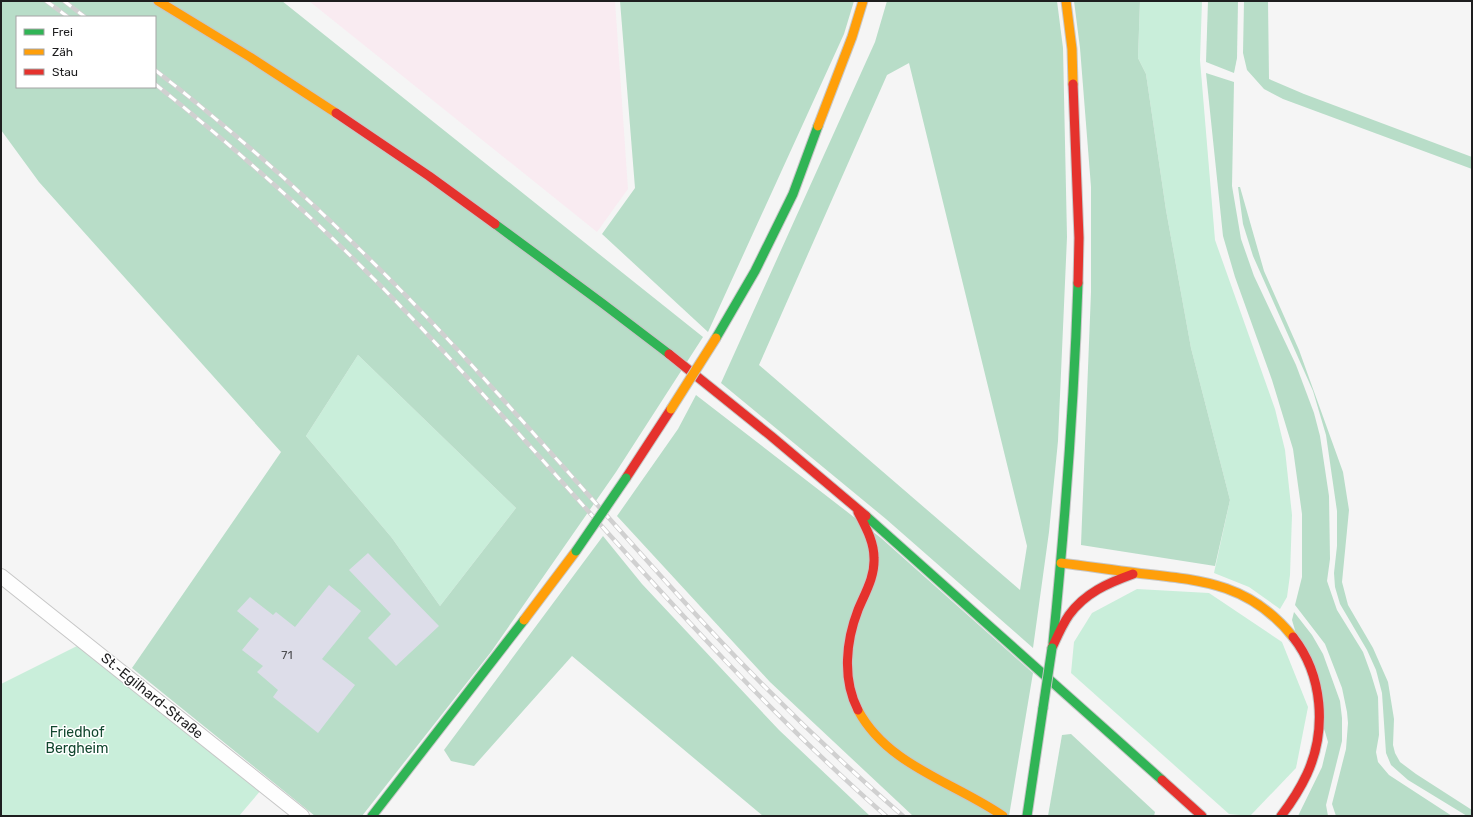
<svg xmlns="http://www.w3.org/2000/svg" width="1473" height="817" viewBox="0 0 1473 817" font-family="Rubik,sans-serif">
	<rect width="100%" height="100%" fill="#f5f5f5"/>
	<polygon fill="#f9ebf1" points="309,1 615,1 628,189 597,232"/>
	<g fill="#c9eeda">
		<polygon points="1140,1 1202,1 1200,60 1215,240 1275,409 1285,450 1292,515 1290,575 1287,597 1280,609 1249,587 1214,573 1230,500 1191,348 1166,210 1146,74 1138,58"/>
		<polygon points="358,355 516,508 440,606 392,538 306,436"/>
		<polygon points="1137,589 1209,593 1282,642 1308,707 1296,768 1250,816 1229,814 1071,673 1074,642 1092,613"/>
		<polygon points="79,645 261,790 239,816 1,816 1,684"/>
	</g>
	<g fill="#b8ddc8" fill-rule="evenodd">
		<path d="M 1,1 L 282,1 L 703,337 L 616,472 L 491,652 L 362,816 L 315,816 L 132,668 L 281,452 L 39,182 L 1,130 ZM 17,17 L 155,17 L 155,87 L 17,87 ZM 358,355 L 516,508 L 440,606 L 392,538 L 306,436 Z"/>
		<polygon points="620,1 854,1 844,34 708,332 602,234 635,188"/>
		<path d="M 887,1 L 1057,1 L 1063,48 L 1067,237 L 1058,441 L 1049,532 L 1033,648 L 886,519 L 721,383 L 875,42 ZM 909,63 L 1027,546 L 1020,590 L 759,365 L 887,75 Z"/>
		<polygon points="1074,1 1140,1 1138,58 1146,74 1166,210 1191,348 1230,500 1215,566 1081,545 1091,292 1091,187 1080,48"/>
		<polygon points="1208,1 1238,1 1237,58 1234,73 1206,62"/>
		<polygon points="1244,1 1268,1 1269,79 1304,94 1472,157 1472,169 1283,99 1264,89 1247,70 1243,53"/>
		<polygon points="1206,73 1234,82 1232,186 1241,239 1254,276 1296,365 1314,413 1320,436 1329,496 1330,559 1327,581 1337,610 1363,652 1371,674 1378,697 1379,735 1376,752 1378,762 1389,775 1452,816 1336,816 1332,804 1346,749 1348,723 1347,712 1342,688 1325,644 1295,605 1302,577 1302,514 1293,449 1272,380 1235,277 1223,236"/>
		<polygon points="1238,187 1240,187 1264,271 1299,350 1343,472 1349,510 1342,582 1348,605 1373,648 1388,682 1394,719 1393,745 1395,753 1400,762 1416,774 1472,810 1472,816 1467,816 1408,780 1391,765 1386,753 1382,693 1376,670 1367,650 1340,604 1335,587 1334,573 1337,546 1337,511 1326,435 1313,391 1253,256 1243,224"/>
		<polygon points="696,395 881,538 1033,673 1009,816 913,816 770,682 617,516 678,429"/>
		<polygon points="603,536 642,584 779,730 870,816 763,816 572,656 474,766 451,761 444,750"/>
		<polygon points="1294,612 1312,635 1323,654 1340,701 1342,718 1342,741 1326,805 1328,816 1298,816 1322,767 1328,742 1292,620"/>
		<polygon points="1071,734 1155,812 1154,816 1048,816 1062,735"/>
	</g>
	<g fill="#dddde9">
		<polygon points="368,553 439,626 396,666 368,638 391,614 349,570"/>
		<polygon points="329,585 361,611 322,659 355,685 318,733 273,697 278,690 257,672 263,666 242,650 259,629 237,611 250,597 273,615 276,612 295,627"/>
	</g>
	<g fill="none" stroke-linecap="round" stroke-linejoin="round">
		<defs>
			<polyline id="street" points="1,576 302,816"/>
			<g id="fast">
				<polyline points="495,224 602,303 669,354"/>
				<polyline points="716,338 755,271 793,194 818,126"/>
				<polyline points="866,516 1162,780"/>
				<path d="M 1053,643 C 1065,523 1074,403 1078,283"/>
				<polyline points="372,816 524,620"/>
				<polyline points="1027,816 1043,708"/>
			</g>
			<g id="slow">
				<polyline points="158,1 250,57 336,113"/>
				<polyline points="1066,1 1072,49 1073,84"/>
				<polyline points="818,126 852,37 863,1"/>
				<path d="M 1061,563 C 1086,566 1112,570 1137,573 C 1201,580 1250,583 1293,637"/>
				<polyline points="524,620 576,551"/>
				<path d="M 858,710 C 888,766 954,782 1003,816"/>
			</g>
			<g id="jam">
				<polyline points="1073,84 1079,238 1078,283"/>
				<polyline points="336,113 429,176 495,224"/>
				<polyline points="669,354 771,436 866,516"/>
				<polyline points="626,478 671,409"/>
				<path d="M 858,512 C 865,526 874,541 874,558 C 875,577 865,593 858,610 C 846,641 842,679 858,710"/>
				<path d="M 1052,648 C 1057,637 1062,625 1069,615 C 1085,593 1108,583 1133,574"/>
				<polyline points="1162,780 1202,816"/>
				<path d="M 1281,816 C 1291,803 1300,789 1307,774 C 1327,730 1323,675 1293,637"/>
			</g>
		</defs>
		<use href="#street" stroke="#c7c7c7" stroke-width="16"/>
		<use href="#fast" stroke="#c7c7c7" stroke-width="11"/>
		<use href="#slow" stroke="#c7c7c7" stroke-width="11"/>
		<use href="#jam" stroke="#c7c7c7" stroke-width="11"/>
		<use href="#street" stroke="#fefefe" stroke-width="14"/>
		<use href="#fast" stroke="#30b455" stroke-width="9"/>
		<use href="#slow" stroke="#ff9f0a" stroke-width="9"/>
		<use href="#jam" stroke="#e5322d" stroke-width="9"/>
		<defs>
			<g id="rail">
				<polyline points="46,1 68,17"/>
				<polyline points="64,1 85,17"/>
				<path d="M 155,70 C 257,149 352,238 441,332 C 533,430 620,533 712,632 C 772,696 836,758 903,816"/>
				<path d="M 155,84 C 244,155 330,232 409,315 C 569,482 712,664 886,816"/>
			</g>
		</defs>
		<use href="#rail" stroke="#d0d0d0" stroke-width="4.5"/>
		<use href="#rail" stroke="#fff" stroke-width="3" stroke-dasharray="9" stroke-linecap="butt"/>
		<defs>
			<g id="fast-bridge">
				<polyline points="576,551 626,478"/>
				<polyline points="1043,708 1052,648"/>
			</g>
			<polyline id="slow-bridge" points="671,409 716,338"/>
		</defs>
		<use href="#fast-bridge" stroke="#c7c7c7" stroke-width="11" stroke-linecap="butt"/>
		<use href="#slow-bridge" stroke="#c7c7c7" stroke-width="11" stroke-linecap="butt"/>
		<use href="#fast-bridge" stroke="#30b455" stroke-width="9"/>
		<use href="#slow-bridge" stroke="#ff9f0a" stroke-width="9"/>
	</g>
	<g text-anchor="middle" dominant-baseline="central" stroke-width="3" stroke-linejoin="round" paint-order="stroke">
		<g font-size="12" fill="#4e4e52">
			<text x="287" y="655">71</text>
		</g>
		<g font-size="14" fill="#1e1e1f" stroke="#fff">
			<text transform="translate(152 696) rotate(39)">St.-Egilhard-Straße</text>
		</g>
		<g font-size="14" fill="#12472f" stroke="#fff">
			<text x="77" y="732">Friedhof<tspan x="77" dy="16">Bergheim</tspan></text>
		</g>
	</g>
	<rect width="1473" height="817" fill="none" stroke="#1e1e1f" stroke-width="4"/>
	<rect x="16" y="16" width="140" height="72" fill="#ffffff" stroke="#a5a5a5"/>
	<rect x="24" y="29" width="20" height="6" fill="#30b455" stroke="#a5a5a5"/>
	<text x="52" y="36" font-size="12" fill="#1e1e1f">Frei</text>
	<rect x="24" y="49" width="20" height="6" fill="#ff9f0a" stroke="#a5a5a5"/>
	<text x="52" y="56" font-size="12" fill="#1e1e1f">Zäh</text>
	<rect x="24" y="69" width="20" height="6" fill="#e5322d" stroke="#a5a5a5"/>
	<text x="52" y="76" font-size="12" fill="#1e1e1f">Stau</text>
</svg>
